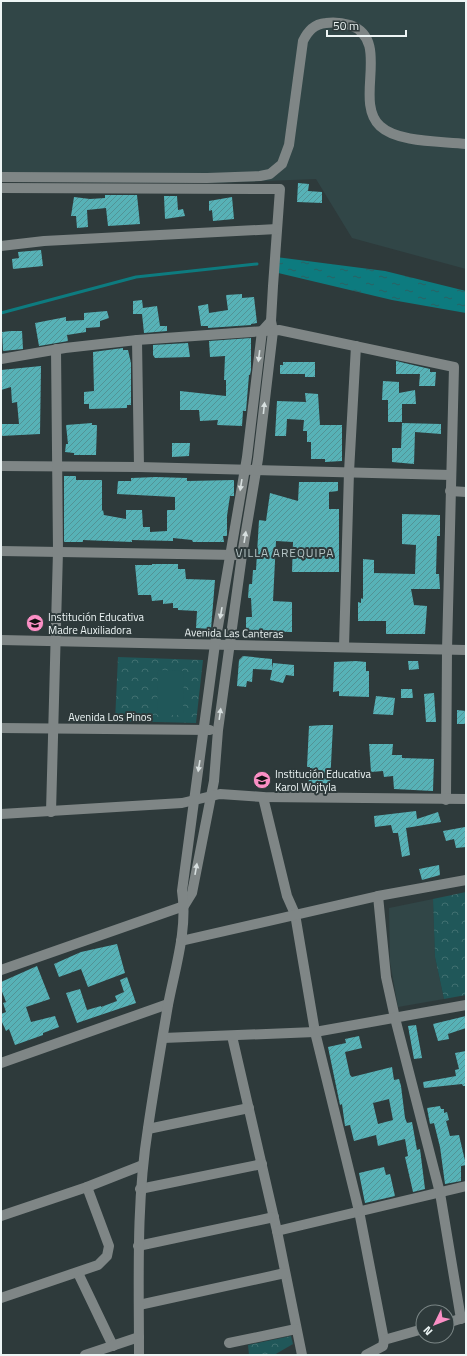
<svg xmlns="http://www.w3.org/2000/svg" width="467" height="1356" viewBox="0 0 467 1356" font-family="'Titillium Web',sans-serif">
	<defs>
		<pattern id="park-crowns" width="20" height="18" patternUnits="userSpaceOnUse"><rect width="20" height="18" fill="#205759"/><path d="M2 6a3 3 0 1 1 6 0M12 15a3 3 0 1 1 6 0" fill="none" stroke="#417071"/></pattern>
		<pattern id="water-ripples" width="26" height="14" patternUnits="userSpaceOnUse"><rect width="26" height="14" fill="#0d7b7f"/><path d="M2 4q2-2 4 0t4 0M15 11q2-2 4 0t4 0" fill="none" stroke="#2a6264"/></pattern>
		<pattern id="building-hatch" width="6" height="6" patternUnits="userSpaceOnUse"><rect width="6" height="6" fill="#57b2b7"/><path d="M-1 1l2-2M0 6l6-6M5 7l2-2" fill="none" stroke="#529396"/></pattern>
	</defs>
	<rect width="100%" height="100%" fill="#2e3a3b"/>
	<g fill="#314647">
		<polygon points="1,1 466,1 466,269 352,238 316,179 219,183 1,182"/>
		<polygon points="433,899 435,957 444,999 398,1007 390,962 389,908"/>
	</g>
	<g fill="url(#park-crowns)">
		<polygon points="118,657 203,660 196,723 115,721"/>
		<polygon points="466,892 466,995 444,999 435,957 433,899"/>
		<polygon points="291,1336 293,1344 274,1355 249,1355 248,1345"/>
	</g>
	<polygon fill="#205759" points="158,670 184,671 183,715 157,715"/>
	<polygon fill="url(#water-ripples)" points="276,257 385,271 466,291 466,313 392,300 274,272"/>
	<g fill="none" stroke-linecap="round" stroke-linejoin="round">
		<polyline stroke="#0d7b7f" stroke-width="3" points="1,313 136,277 257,264"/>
	</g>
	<g fill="url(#building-hatch)" fill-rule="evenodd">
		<polygon points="298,183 309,184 308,191 322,192 322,203 297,202"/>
		<polygon points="105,195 137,195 140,224 108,226 106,208 87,210 88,227 77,228 76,216 71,216 74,197 90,199 105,198"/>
		<polygon points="164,196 177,196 178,210 183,209 185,216 165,219"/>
		<polygon points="232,197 234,219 213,221 212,210 209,211 209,201"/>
		<polygon points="41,250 43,266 13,269 12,259 19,258 18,252"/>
		<polygon points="242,294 242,298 254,297 257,323 251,324 251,325 208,328 208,326 201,326 198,306 208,304 209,313 228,310 226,295"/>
		<polygon points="142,300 143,308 157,306 160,326 167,326 167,331 144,333 142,314 133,314 133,301"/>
		<polygon points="107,311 109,318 100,321 100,327 86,328 86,332 67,335 68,341 39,346 35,323 66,317 66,321 84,320 84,313"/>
		<polygon points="11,331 22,331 23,349 3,351 2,332"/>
		<polygon points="251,338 251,370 250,375 249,375 246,411 243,411 242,426 217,425 218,420 200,421 199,410 180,410 180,391 226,396 226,380 224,380 225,356 210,357 209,341"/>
		<polygon points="188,343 190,357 155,358 153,355 153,345"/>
		<polygon points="123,348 123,350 128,350 131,363 131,405 127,405 127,408 89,409 89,404 84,404 84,392 94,391 93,352"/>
		<polygon points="396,361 430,369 430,372 436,372 435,386 419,386 420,374 396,374"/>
		<polygon points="283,362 315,362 315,377 305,377 305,374 280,374 280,365 283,365"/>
		<polygon points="41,366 40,434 1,436 1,424 19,424 17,402 12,403 11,387 1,390 1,370"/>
		<polygon points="383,381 399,382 399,393 415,390 416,404 402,404 402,422 388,422 388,400 382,400"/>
		<polygon points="305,393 318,394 320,425 342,425 342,461 325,462 325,459 311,459 311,442 307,442 307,431 303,431 304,420 287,419 286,436 275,436 277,401 306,402"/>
		<polygon points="92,423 92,425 97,425 96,455 74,455 74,453 65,452 66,444 68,444 66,425"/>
		<polygon points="402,423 441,424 441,434 415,432 414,464 392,462 392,448 401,448"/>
		<polygon points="172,443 190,443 189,456 172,457"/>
		<polygon points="64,476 76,476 76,480 102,480 102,511 103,510 104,515 126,519 126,510 142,510 143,527 150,527 150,532 167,531 167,510 175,510 175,497 117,494 118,481 131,481 131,478 156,477 187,478 187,481 234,480 234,496 230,496 227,516 227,536 223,536 224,542 193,542 192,540 173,538 173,541 132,540 132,542 83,540 83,542 64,542"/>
		<polygon points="299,482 338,482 338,491 329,492 329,509 339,509 339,572 292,572 293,542 276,541 273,601 292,602 292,632 246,631 246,617 252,617 251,598 248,598 249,584 252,584 253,570 256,570 259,520 266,521 270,493 298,501"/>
		<polygon points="402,514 440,515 440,536 437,536 436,574 439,574 440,589 411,589 414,605 427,606 425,634 386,634 386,621 358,621 358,602 361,603 361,598 363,599 363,559 374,560 374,573 415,574 416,545 402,544"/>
		<polygon points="152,564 178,564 178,569 185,569 186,579 215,580 211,629 196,628 197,611 178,610 178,608 173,608 173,603 163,604 163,600 152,601 151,595 138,595 135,565 152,565"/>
		<polygon points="243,656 272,659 272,669 273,663 294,665 294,676 286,675 283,683 270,680 272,670 253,669 252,682 247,681 246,687 237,686 239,660"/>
		<polygon points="356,661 366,662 366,671 369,671 369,697 339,696 339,691 333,692 334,662"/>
		<polygon points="408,661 418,661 419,669 409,670"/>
		<polygon points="401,689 412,689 413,698 401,698"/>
		<polygon points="434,693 436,722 426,722 424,694"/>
		<polygon points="376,696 395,698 393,715 373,714"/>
		<polygon points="457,710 466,711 466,724 457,724"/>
		<polygon points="324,725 333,725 330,784 317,784 316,790 308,789 310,767 307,767 309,726"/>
		<polygon points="369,744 393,744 392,755 402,755 402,758 434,759 433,791 394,789 393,776 384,777 383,771 371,772"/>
		<polygon points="416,811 417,819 438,812 441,822 406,828 410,855 402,857 398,833 393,833 391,825 375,827 374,816"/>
		<polygon points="465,827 466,847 456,848 454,839 446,841 443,831"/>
		<polygon points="439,865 440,875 422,880 419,869"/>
		<polygon points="117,944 125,973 88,987 81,969 59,977 54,964 81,952"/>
		<polygon points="37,966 50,999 26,1007 31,1022 55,1016 59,1027 43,1033 43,1035 15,1045 9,1029 6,1031 1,1020 1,1014 6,1012 3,1003 6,1002 1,989 1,982"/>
		<polygon points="127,977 136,1003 77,1023 66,993 80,989 87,1010 101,1006 101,1007 117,1001 115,996 124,992 120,980"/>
		<polygon points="466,1016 466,1028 448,1034 449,1039 438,1041 433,1024"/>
		<polygon points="416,1025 422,1058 414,1059 408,1026"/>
		<path d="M 359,1036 L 362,1048 L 345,1052 L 350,1075 L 352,1077 L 392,1067 L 394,1080 L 399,1079 L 401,1086 L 405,1118 L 407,1123 L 412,1122 L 417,1150 L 420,1149 L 425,1189 L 413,1192 L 405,1157 L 408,1156 L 405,1139 L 378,1146 L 376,1135 L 354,1141 L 350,1125 L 345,1126 L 342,1104 L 340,1105 L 328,1047 L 346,1043 L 345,1039 ZM 389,1099 L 393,1120 L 378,1124 L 373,1103 Z"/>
		<polygon points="466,1051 466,1086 463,1086 462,1084 424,1088 423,1082 456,1076 455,1070 459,1069 455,1053"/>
		<polygon points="440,1106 441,1109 444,1109 444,1113 447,1112 449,1120 446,1121 450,1136 459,1135 466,1165 461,1166 461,1181 445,1184 440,1147 434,1123 430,1124 427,1108"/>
		<polygon points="384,1167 386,1175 390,1174 395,1196 365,1203 359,1173"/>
	</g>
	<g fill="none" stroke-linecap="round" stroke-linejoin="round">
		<g stroke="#7f8686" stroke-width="10">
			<path d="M 1,177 L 207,178 L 260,176 L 270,174 L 282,164 L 289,145 L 303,41 C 308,31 314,24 326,23 C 333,22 343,23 350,25 C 392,40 353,101 380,126 C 398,143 442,141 466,144"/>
			<polyline points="1,188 280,189 273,286 271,321 273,331 258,459 242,555 218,730 214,781 192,893 184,906 1,970"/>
			<polyline points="1,246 44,241 277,229"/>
			<polyline points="137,340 139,467"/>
			<polyline points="1,359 65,348 137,340 279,330 454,367 447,650 446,800"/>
			<polyline points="1,466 139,467 451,475"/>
			<polyline points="450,491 466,492"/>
			<polyline points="1,551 237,555"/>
			<polyline points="1,640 466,650"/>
			<polyline points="344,647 349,472 356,346"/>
			<polyline points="1,728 210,730"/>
			<polyline points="263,797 287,896 295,914 315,1032 359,1211 384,1340"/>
			<polyline points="51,812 58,551 56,349"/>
			<polyline points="1,814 182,803 220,794 263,797 466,799"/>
			<polyline points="378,896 386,977 395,1018 440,1193 461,1319"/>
			<polyline points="181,941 378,896 466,880"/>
			<polyline points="232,1036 277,1231 302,1355"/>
			<polyline points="163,1038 315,1032 466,1005"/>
			<polyline points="1,1063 168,1004"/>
			<polyline points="148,1129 249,1108"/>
			<polyline points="140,1189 262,1164"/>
			<polyline points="1,1216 87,1187 143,1165"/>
			<polyline points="277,1231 466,1186"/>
			<polyline points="138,1246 274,1217"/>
			<polyline points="78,1273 113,1346"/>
			<polyline points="1,1298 98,1265 107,1256 109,1246 87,1187"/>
			<polyline points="139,1305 285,1273"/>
			<polyline points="447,1323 466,1317"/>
			<polyline points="229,1343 296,1329"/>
			<polyline points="85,1355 139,1337"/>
			<path d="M 139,1355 C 139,1279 136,1203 148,1128 C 154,1087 161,1046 168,1005 C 175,968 188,929 182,891 L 215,644 L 247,457 L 262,331 L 271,321"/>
			<polyline points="366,1355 383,1346 384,1340 423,1329"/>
		</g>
	</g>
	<defs><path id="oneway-solid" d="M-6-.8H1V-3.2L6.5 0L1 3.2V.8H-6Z"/></defs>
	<g fill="#d7dfdf">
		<use href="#oneway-solid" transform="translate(259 356) rotate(97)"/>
		<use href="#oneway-solid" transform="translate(264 408) rotate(-84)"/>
		<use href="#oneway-solid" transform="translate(241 485) rotate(99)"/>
		<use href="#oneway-solid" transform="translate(245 537) rotate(-81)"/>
		<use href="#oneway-solid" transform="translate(221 613) rotate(100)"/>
		<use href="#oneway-solid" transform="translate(220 714) rotate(-82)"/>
		<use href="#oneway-solid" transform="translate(199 766) rotate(99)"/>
		<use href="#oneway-solid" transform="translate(196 869) rotate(-80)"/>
	</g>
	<defs>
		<symbol id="school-disc" viewBox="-11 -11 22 22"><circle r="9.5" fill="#fb8fc5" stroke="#2e3a3b"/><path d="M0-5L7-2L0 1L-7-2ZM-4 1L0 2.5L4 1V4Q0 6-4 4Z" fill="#111"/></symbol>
	</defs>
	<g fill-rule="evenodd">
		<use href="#school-disc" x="25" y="613" width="20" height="20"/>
		<use href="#school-disc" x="252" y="770" width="20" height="20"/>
	</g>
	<g text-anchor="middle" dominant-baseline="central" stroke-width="4" stroke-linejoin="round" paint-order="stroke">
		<g font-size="11" fill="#edf5f5" stroke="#2e3a3b" text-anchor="start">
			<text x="48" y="617">Institución Educativa<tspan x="48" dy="13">Madre Auxiliadora</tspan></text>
			<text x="275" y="774">Institución Educativa<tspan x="275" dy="13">Karol Wojtyla</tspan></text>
		</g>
		<g font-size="11" fill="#edf5f5" stroke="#2e3a3b">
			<text transform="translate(234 633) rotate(1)">Avenida Las Canteras</text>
			<text x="110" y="717">Avenida Los Pinos</text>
		</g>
		<g font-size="12" letter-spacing="1" fill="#b5c4c5" stroke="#2e3a3b">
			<text x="285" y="552">VILLA AREQUIPA</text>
		</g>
	</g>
	<rect width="467" height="1356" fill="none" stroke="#edf5f5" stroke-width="4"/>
	<g transform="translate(435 1324) rotate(227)"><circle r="19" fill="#2e3a3b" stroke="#7a8585"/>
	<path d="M0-3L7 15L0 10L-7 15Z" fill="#fb8fc5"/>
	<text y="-6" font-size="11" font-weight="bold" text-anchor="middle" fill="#edf5f5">N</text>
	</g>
	<path d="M327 30v6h79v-6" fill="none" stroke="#edf5f5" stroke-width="2"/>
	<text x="333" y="30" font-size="12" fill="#edf5f5" stroke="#2e3a3b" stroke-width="3" paint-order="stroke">50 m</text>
</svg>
